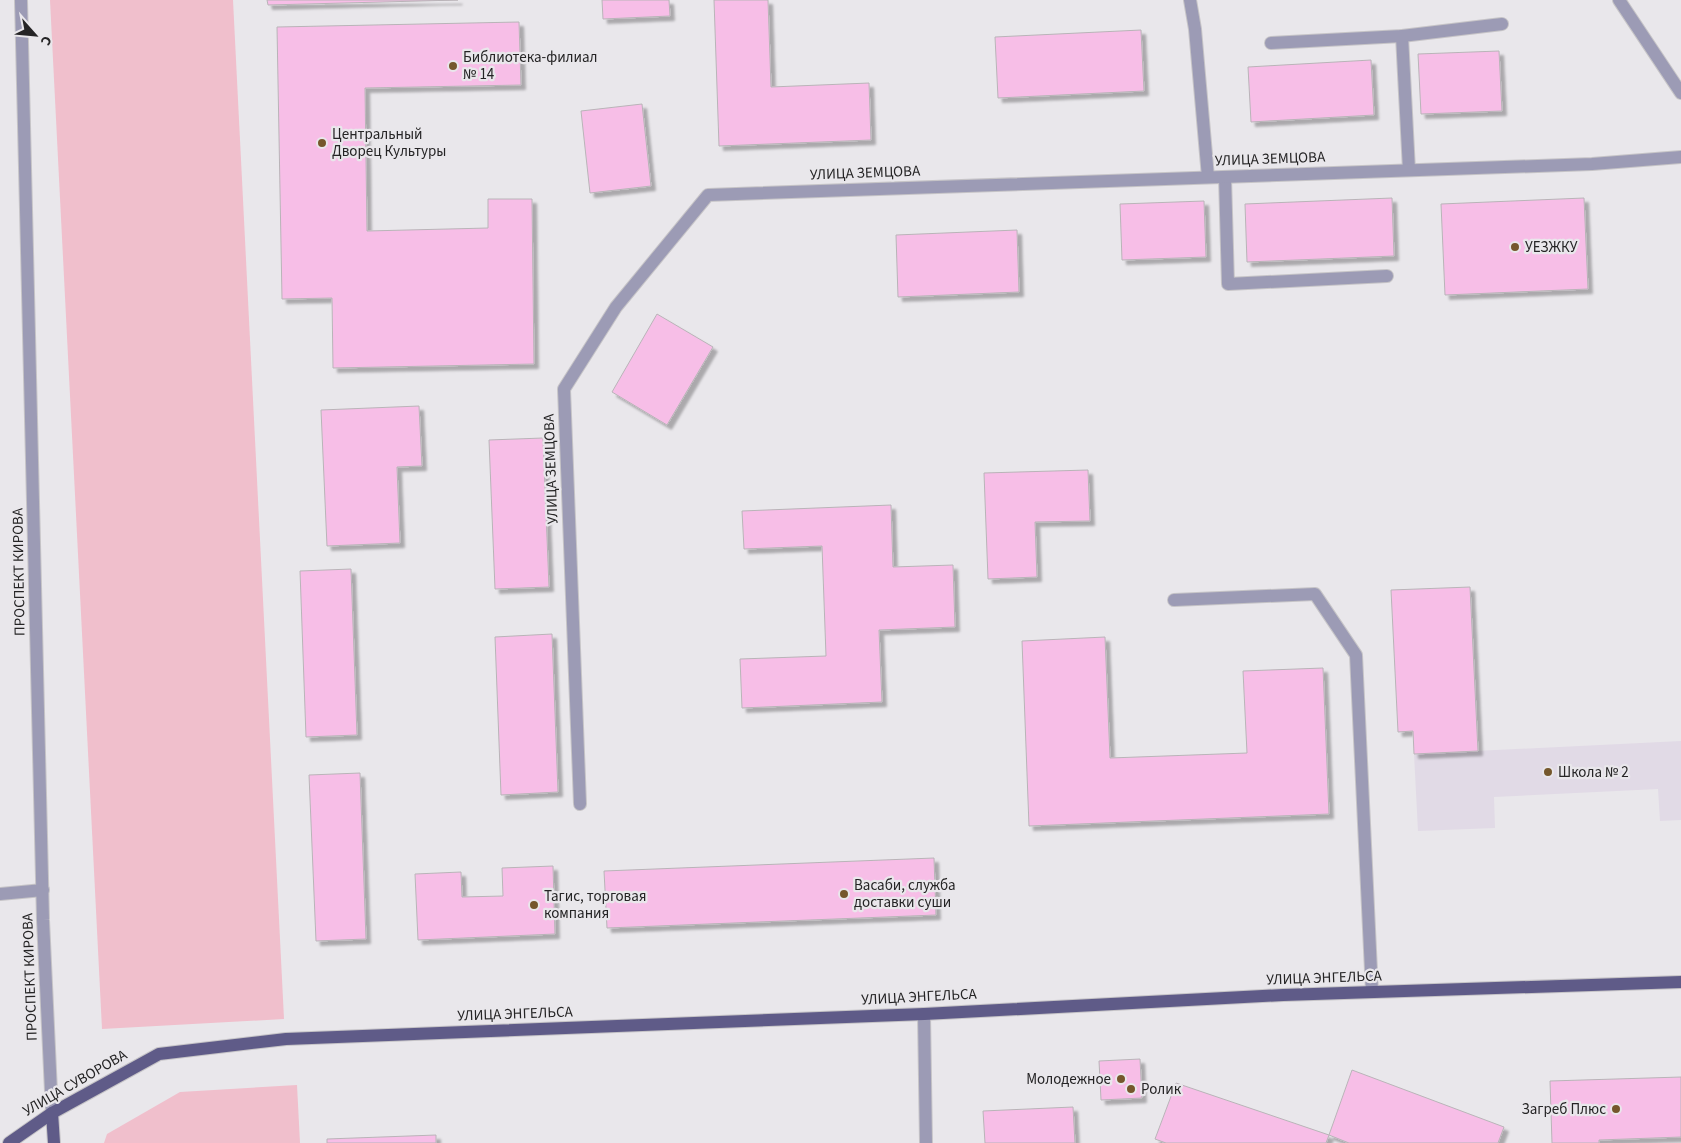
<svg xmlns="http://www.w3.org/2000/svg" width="1681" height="1143" viewBox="0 0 1681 1143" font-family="'Source Sans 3',sans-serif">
	<defs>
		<filter id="shadow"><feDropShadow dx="4.5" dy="4.5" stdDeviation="1" flood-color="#0004"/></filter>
	</defs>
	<rect width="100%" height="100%" fill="#e9e7eb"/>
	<polygon fill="#e1dae6" points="1681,741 1681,820 1660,821 1658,789 1494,797 1495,828 1418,831 1414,754"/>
	<g fill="#f0bfcc">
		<polygon points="50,0 233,0 284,1019 102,1029"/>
		<polygon points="297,1085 300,1143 104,1143 107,1134 180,1092"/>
	</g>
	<g fill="#f7bee7" stroke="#b9b4b8" filter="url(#shadow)">
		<polygon points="267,0 458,0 268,5"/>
		<polygon points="602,0 669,0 670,16 603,19"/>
		<polygon points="714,0 768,0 771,87 869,83 871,140 719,146"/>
		<polygon points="519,22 521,85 365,88 367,231 488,228 488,199 532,199 534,364 333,368 332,298 282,299 277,27"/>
		<polygon points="1141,30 1144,91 998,98 995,37"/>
		<polygon points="1499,51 1502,111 1421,114 1418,54"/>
		<polygon points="1371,60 1374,115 1251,122 1248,67"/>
		<polygon points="642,104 651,186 590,193 581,111"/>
		<polygon points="1392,198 1394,256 1247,262 1245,204"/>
		<polygon points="1584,198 1588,289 1445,295 1441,204"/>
		<polygon points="1204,201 1206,257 1122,260 1120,204"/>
		<polygon points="1017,230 1019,292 898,297 896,235"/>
		<polygon points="657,314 713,347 667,425 612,392"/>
		<polygon points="419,406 422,466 397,467 400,543 327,546 321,410"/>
		<polygon points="543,438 549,587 495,589 489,440"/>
		<polygon points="1088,470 1090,521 1035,522 1037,577 988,579 984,473"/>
		<polygon points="891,505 893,567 953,565 955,627 879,630 882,702 742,708 740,659 826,656 822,546 744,549 742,511"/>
		<polygon points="351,569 357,735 306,737 300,571"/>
		<polygon points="1470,587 1478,751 1414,754 1413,731 1398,732 1391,590"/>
		<polygon points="552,634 558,792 501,795 495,637"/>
		<polygon points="1105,637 1110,758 1247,753 1243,671 1323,668 1329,814 1029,826 1022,641"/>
		<polygon points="360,773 366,939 316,941 309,775"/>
		<polygon points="934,858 936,915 607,928 604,871"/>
		<polygon points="553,866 555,934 418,940 415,874 461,872 462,897 503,896 502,868"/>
		<polygon points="1140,1059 1142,1098 1101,1100 1099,1061"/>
		<polygon points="1352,1070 1504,1127 1498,1143 1349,1143 1329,1135"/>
		<polygon points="1681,1077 1681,1137 1599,1140 1599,1143 1552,1143 1550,1081"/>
		<polygon points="1176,1083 1329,1135 1326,1143 1166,1143 1155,1139"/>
		<polygon points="1073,1107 1075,1143 985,1143 983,1111"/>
		<polygon points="436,1135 436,1143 327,1143 327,1139"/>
	</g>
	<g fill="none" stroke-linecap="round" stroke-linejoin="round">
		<defs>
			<g id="service">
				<polyline points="1190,0 1195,29 1208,177"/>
				<polyline points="1402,36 1409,170"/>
				<polyline points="1271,43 1402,36 1502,24"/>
				<polyline points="1225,177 1228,284 1387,276"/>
				<polyline points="1174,600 1315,594 1356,655 1372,992"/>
				<polyline points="0,894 43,890"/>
			</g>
			<g id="minor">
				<polyline points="1619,0 1681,93"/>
				<polyline points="580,804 564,389 616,307 708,195 1592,164 1681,157"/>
				<polyline points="924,1014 926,1143"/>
			</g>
			<polyline id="tertiary" points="21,0 43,920 52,1113"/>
			<g id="primary">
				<polyline points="52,1113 54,1143"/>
				<polyline points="9,1143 52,1113 159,1054 286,1039 924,1014 1283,995 1681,982"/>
			</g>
		</defs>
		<use href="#service" stroke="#c6c4c7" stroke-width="14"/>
		<use href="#minor" stroke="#c6c4c7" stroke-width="14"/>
		<use href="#tertiary" stroke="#c6c4c7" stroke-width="14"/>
		<use href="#primary" stroke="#c6c4c7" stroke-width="14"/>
		<use href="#service" stroke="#9c9bb5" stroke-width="12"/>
		<use href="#minor" stroke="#9c9bb5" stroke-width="12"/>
		<use href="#tertiary" stroke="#9c9bb5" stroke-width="12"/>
		<use href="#primary" stroke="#5f5b88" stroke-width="12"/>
	</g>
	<g fill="#75572c" stroke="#e9e7eb" stroke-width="2">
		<circle cx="453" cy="66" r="5"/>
		<circle cx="322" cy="143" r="5"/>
		<circle cx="1515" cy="247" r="5"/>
		<circle cx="1548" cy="772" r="5"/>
		<circle cx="844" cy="894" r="5"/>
		<circle cx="534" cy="905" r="5"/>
		<circle cx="1121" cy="1079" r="5"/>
		<circle cx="1131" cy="1089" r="5"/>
		<circle cx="1616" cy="1109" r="5"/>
	</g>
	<g text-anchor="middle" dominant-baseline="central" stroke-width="4.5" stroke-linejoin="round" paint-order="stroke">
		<g font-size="15" fill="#252425" stroke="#e9e7eb" text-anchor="start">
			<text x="463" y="57">Библиотека-филиал<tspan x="463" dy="17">№ 14</tspan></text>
			<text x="332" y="134">Центральный<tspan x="332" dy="17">Дворец Культуры</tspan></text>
			<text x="1525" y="247">УЕЗЖКУ</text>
			<text x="1558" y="772">Школа № 2</text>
			<text x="854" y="885">Васаби, служба<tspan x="854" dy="17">доставки суши</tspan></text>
			<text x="544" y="896">Тагис, торговая<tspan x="544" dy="17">компания</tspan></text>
			<text x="1111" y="1079" text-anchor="end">Молодежное</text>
			<text x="1141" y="1089">Ролик</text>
			<text x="1606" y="1109" text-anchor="end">Загреб Плюс</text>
		</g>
		<g font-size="15" fill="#252425" stroke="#e9e7eb">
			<text transform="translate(1270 159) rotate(-2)">УЛИЦА ЗЕМЦОВА</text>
			<text transform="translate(865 173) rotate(-2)">УЛИЦА ЗЕМЦОВА</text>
			<text transform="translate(551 469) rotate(-92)">УЛИЦА ЗЕМЦОВА</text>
			<text transform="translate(19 572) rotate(-91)">ПРОСПЕКТ КИРОВА</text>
			<text transform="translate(30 977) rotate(-92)">ПРОСПЕКТ КИРОВА</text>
			<text transform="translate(1324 978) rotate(-2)">УЛИЦА ЭНГЕЛЬСА</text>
			<text transform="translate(919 997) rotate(-3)">УЛИЦА ЭНГЕЛЬСА</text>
			<text transform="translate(515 1014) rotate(-2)">УЛИЦА ЭНГЕЛЬСА</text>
			<text transform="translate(75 1083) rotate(-30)">УЛИЦА СУВОРОВА</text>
		</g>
	</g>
	<g transform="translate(35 35) rotate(117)" stroke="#e9e7eb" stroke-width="4" paint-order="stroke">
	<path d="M0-4L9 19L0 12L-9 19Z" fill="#252425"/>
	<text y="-8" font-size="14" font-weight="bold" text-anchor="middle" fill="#252425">С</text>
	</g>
</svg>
